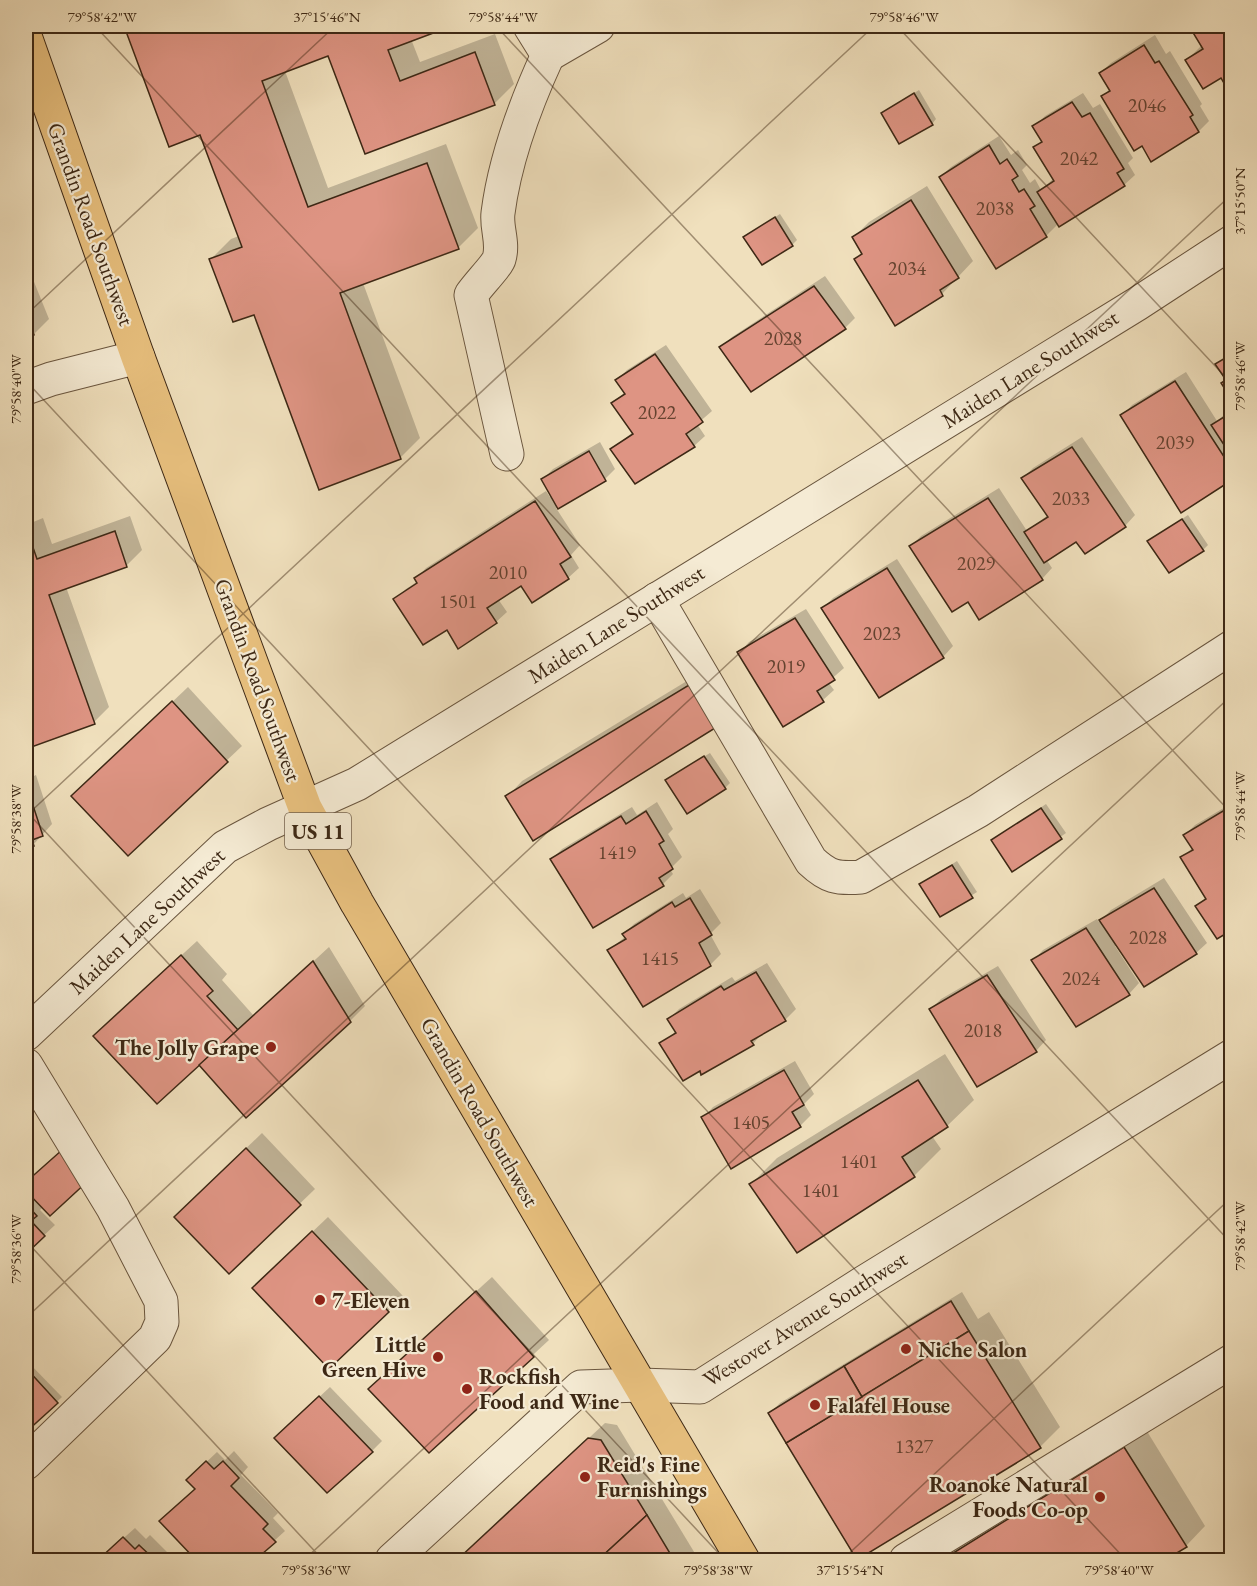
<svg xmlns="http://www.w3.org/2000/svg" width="1257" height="1586" viewBox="0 0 1257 1586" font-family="'EB Garamond',serif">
	<rect width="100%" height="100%" fill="#f0e0bd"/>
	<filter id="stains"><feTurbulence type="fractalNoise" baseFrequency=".00333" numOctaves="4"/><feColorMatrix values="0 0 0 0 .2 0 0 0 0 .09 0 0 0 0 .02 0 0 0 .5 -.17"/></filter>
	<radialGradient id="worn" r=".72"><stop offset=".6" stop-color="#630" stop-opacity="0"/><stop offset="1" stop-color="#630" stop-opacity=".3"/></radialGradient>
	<g fill="#0003">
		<polygon points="126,26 448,26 411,39 420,62 495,34 514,84 494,104 366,152 329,54 285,71 328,188 446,144 478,228 458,248 363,283 420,438 400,458 255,313 211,259 231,239 239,236 201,133 170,146"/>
		<polygon points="1190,26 1232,26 1232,89 1221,76 1187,60 1202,45"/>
		<polygon points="1155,35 1166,54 1170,51 1202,104 1200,106 1209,121 1199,131 1152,160 1143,144 1103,96 1110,89 1100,73 1111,63"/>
		<polygon points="919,90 936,119 932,124 883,113"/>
		<polygon points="1083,93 1093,108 1100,104 1133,158 1128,163 1135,175 1124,185 1059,225 1058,224 1046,236 997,267 940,177 951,167 999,136 1011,155 1018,150 1027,165 1022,170 1030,183 1035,179 1041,190 1054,178 1035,147 1043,140 1034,127 1045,116"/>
		<polygon points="927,186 973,261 942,294 856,259 863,253 854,237 869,222"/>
		<polygon points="780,214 797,240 792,245 745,237"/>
		<polygon points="26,262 49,319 34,334 26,337"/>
		<polygon points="825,276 855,318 845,328 721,347 732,337"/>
		<polygon points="666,345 712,411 697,424 705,436 694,446 635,482 612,449 633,432 613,403 625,392 617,380 627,370"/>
		<polygon points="1232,350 1232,397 1227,379 1217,364"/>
		<polygon points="1186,372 1217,421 1232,408 1232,479 1122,416 1132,405"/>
		<polygon points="1082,437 1135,515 1125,526 1085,552 1076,540 1046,559 1052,568 1042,579 969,600 911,546 921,536 999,488 1027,531 1048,515 1023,478 1033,468"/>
		<polygon points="600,442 615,469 605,479 556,508 580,545 571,555 579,568 568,578 532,601 521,584 498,599 507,612 496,622 447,628 395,599 406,589 418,581 416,579 426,568 546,491 550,497 552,496 542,480 553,469"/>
		<polygon points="1188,515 1208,545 1203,550 1149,541"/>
		<polygon points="130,516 142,550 127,565 66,587 109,707 94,722 26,747 26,525 43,518 52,544"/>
		<polygon points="897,559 953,646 943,657 823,608 833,598"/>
		<polygon points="806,609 844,668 828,682 834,690 823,700 783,725 739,653 749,642"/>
		<polygon points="710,667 735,709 507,797 522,781"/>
		<polygon points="188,687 242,746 128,854 89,781"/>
		<polygon points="710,753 730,783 725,788 672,776"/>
		<polygon points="36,775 52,824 33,845 26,848 26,780"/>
		<polygon points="657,802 673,829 668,834 682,857 670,869 673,874 663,884 552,859 562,849 632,807 637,815"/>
		<polygon points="1232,803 1232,928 1197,906 1207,897 1182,858 1193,847 1185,835 1195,825"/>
		<polygon points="1046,804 1066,833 1013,870 993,840"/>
		<polygon points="957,861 977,892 940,915 921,884"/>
		<polygon points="1164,878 1207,943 1196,953 1117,945 1115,946 1139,983 1129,994 1033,961 1043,950 1097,919 1099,922 1111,910"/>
		<polygon points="700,889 721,923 710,934 721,954 710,965 643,1005 609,950 626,936 624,934 634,924 683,893 686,898"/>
		<polygon points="197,941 227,974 222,980 254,1016 329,947 365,1006 350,1021 199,1063 111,1020"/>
		<polygon points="767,963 796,1009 785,1020 763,1032 753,1044 700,1069 661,1044 676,1031 669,1019 679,1009 732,977 735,981"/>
		<polygon points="998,966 1046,1040 1036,1051 931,1009 941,999"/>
		<polygon points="945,1054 974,1100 947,1126 932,1136 941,1149 914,1176 797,1251 751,1184 777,1158"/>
		<polygon points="795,1061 814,1094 804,1104 811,1115 800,1126 732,1166 703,1118 713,1107"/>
		<polygon points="262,1133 315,1189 229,1272 191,1201"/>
		<polygon points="33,1176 43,1207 40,1210 55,1225 26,1252 26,1183"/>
		<polygon points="328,1217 403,1296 388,1311 269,1273"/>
		<polygon points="492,1277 549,1340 429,1451 385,1374"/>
		<polygon points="962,1292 978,1319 989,1312 1060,1427 1040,1447 770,1413 780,1403"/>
		<polygon points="26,1360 62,1397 26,1430"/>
		<polygon points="330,1387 382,1441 372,1451 286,1428"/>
		<polygon points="605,1423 617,1425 699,1560 459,1560"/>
		<polygon points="1145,1428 1205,1526 1186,1546 1162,1560 932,1560"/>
		<polygon points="234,1451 248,1467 241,1475 278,1513 273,1518 285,1531 253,1560 198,1560 161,1521 196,1488 198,1470 217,1452 225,1460"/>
		<polygon points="135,1528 146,1539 150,1535 175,1560 99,1560"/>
	</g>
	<g fill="#de9483" stroke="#3d2815" stroke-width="1.5">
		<polygon points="124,26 452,26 388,50 400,81 475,52 495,105 365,154 328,56 262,81 308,207 427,163 459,249 340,293 401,459 319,490 254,315 233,322 209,259 242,247 200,135 169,147"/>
		<polygon points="1189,26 1232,26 1232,91 1229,92 1221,78 1203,89 1185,60 1203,49"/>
		<polygon points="1144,45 1155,63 1159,61 1193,115 1190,117 1199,132 1151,162 1142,146 1134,151 1101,96 1110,91 1099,73"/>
		<polygon points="914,93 933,125 899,144 881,113"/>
		<polygon points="1072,102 1082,117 1090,113 1124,169 1117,173 1125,186 1059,227 1037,192 1054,181 1033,147 1042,142 1032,126"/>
		<polygon points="989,145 1000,164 1007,159 1018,176 1012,180 1019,192 1024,189 1035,206 1030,209 1047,237 996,269 939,177"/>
		<polygon points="911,200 959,278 940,290 943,296 895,326 854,259 862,254 852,237"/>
		<polygon points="775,217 793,246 762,265 743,237"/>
		<polygon points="814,286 846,329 751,392 719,347"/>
		<polygon points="26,314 34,335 26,339"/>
		<polygon points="655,354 703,422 686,434 695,447 635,484 610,449 633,434 611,403 625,394 615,380"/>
		<polygon points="1232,354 1232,400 1221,383 1226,380 1215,364"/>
		<polygon points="1175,381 1232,469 1232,480 1181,513 1120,415"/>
		<polygon points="1232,412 1232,453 1230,454 1211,425"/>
		<polygon points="1072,447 1126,527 1085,554 1076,542 1044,563 1024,532 1048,517 1021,478"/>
		<polygon points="589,451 606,481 558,509 541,479"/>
		<polygon points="988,498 1043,580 979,620 968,602 952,612 909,546"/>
		<polygon points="535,501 571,557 560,564 569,579 532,603 521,586 487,608 497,623 458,649 447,630 423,645 393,599 417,583 414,578"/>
		<polygon points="1182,519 1204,551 1169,573 1147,541"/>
		<polygon points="115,531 127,567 49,595 95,724 26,749 26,534 28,533 37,559"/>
		<polygon points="887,568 944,658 879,698 821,608"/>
		<polygon points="795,618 835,680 817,691 824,702 783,727 737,652"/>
		<polygon points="694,682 720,725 533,841 505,796"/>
		<polygon points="172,701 228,762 128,856 71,796"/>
		<polygon points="704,756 726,789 687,814 665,780"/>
		<polygon points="26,784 43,836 32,840 34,846 26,849"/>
		<polygon points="1041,808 1062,839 1012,872 991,840"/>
		<polygon points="646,811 664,841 659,844 673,869 659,878 664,886 593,928 550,859 621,816 626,824"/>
		<polygon points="1223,811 1232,824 1232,930 1217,939 1195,906 1206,899 1180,857 1193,850 1183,835"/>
		<polygon points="952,865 973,898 940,917 919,884"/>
		<polygon points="1154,888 1197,954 1144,987 1099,920"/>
		<polygon points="690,898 712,935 699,943 711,966 643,1007 607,950 626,939 622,934 672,902 675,907"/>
		<polygon points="1086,928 1130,995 1076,1027 1031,960"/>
		<polygon points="181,955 213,991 207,996 238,1030 157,1104 93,1036"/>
		<polygon points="313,961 351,1022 246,1118 199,1065"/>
		<polygon points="756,972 786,1021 751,1041 754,1045 701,1075 700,1071 683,1081 659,1043 676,1033 667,1019 721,986 724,990"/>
		<polygon points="987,975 1037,1052 977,1087 929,1009"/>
		<polygon points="784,1070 804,1105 792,1112 801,1127 731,1169 701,1117"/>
		<polygon points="918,1080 948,1127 902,1157 915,1177 797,1253 749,1184"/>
		<polygon points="246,1148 301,1205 229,1274 174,1217"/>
		<polygon points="62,1150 89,1180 50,1216 26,1191 26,1182"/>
		<polygon points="26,1204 37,1216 31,1221 45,1236 26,1254"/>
		<polygon points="312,1231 389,1312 329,1369 252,1288"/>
		<polygon points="476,1291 534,1357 429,1453 368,1389"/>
		<polygon points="951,1301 969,1331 862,1397 844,1366"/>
		<polygon points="969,1331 1041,1448 857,1560 786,1443"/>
		<polygon points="844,1366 862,1397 786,1443 768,1413"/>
		<polygon points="26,1368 58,1403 26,1432"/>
		<polygon points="319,1396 373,1452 327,1493 274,1438"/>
		<polygon points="588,1438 601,1440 647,1515 598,1560 457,1560"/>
		<polygon points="1124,1447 1187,1547 1165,1560 942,1560"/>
		<polygon points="206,1461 214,1469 223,1461 239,1478 231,1486 268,1524 263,1529 276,1542 255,1560 196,1560 159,1521 195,1489 186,1480"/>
		<polygon points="647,1515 674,1560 598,1560"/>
		<polygon points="123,1537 135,1549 139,1545 155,1560 98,1560"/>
	</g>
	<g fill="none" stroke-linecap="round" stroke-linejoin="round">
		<defs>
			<g id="minor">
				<polyline points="530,26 548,55 598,26"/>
				<polyline points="26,388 51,379 138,357"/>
				<path d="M 507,454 L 471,295 C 476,287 498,264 499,259 C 504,243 496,228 498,213 C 505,158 525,105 548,55"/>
				<path d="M 657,599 L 811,861 C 828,877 837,879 861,877 L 978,811 L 1232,647"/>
				<polyline points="26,1034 225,847 268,824 357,784 1137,304 1232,242"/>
				<polyline points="26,1065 113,1208 161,1301 162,1322 155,1338 26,1463"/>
				<polyline points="392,1560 581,1387 640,1385 700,1387 863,1283 1232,1056"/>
				<polyline points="906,1560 1232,1361"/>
			</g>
			<polyline id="major" points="26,39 138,357 305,808 357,903 743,1560"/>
		</defs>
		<use href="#minor" stroke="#6a563f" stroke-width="35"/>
		<use href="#major" stroke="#3d2815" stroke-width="35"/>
		<use href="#minor" stroke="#f5ebd4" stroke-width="33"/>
		<use href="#major" stroke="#e8c07e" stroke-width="33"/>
	</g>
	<path fill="none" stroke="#3d2815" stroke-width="1.5" stroke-opacity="0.45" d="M 95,26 L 1232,1244M 496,26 L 1232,814M 897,26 L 1232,384M 26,315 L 335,26M 26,381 L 1126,1560M 26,811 L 725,1560M 26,816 L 874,26M 26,1241 L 323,1560M 26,1318 L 1232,194M 304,1560 L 1232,695M 842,1560 L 1232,1197"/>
	<g fill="#8f2418" stroke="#f5ebd4" stroke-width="2">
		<circle cx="271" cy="1047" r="6"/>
		<circle cx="320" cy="1300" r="6"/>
		<circle cx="906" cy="1349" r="6"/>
		<circle cx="438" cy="1357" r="6"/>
		<circle cx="467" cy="1389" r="6"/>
		<circle cx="815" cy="1405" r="6"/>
		<circle cx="585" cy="1477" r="6"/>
		<circle cx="1100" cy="1497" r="6"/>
	</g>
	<g text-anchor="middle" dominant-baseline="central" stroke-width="4.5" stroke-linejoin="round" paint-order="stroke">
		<g font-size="20" fill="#654330">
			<text x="1147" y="105">2046</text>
			<text x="1079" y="158">2042</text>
			<text x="995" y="208">2038</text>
			<text x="907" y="268">2034</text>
			<text x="783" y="338">2028</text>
			<text x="657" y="412">2022</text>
			<text x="1175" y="442">2039</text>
			<text x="1071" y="498">2033</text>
			<text x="976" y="563">2029</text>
			<text x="508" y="572">2010</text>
			<text x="458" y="601">1501</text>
			<text x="882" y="633">2023</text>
			<text x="786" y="666">2019</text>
			<text x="617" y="852">1419</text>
			<text x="1148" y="937">2028</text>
			<text x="660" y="958">1415</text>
			<text x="1081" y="978">2024</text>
			<text x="983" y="1030">2018</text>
			<text x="751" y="1122">1405</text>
			<text x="859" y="1161">1401</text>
			<text x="821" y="1190">1401</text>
			<text x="914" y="1446">1327</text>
		</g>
		<rect fill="#f5ebd4" stroke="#74624e" stroke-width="1.5" x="285" y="813" width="66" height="36" rx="4.5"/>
		<g font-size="21" font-weight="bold" fill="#3d2815">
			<text x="318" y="831">US 11</text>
		</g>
		<g font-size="22" fill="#3d2815" stroke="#f5ebd4">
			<text transform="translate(91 224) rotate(70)">Grandin Road Southwest</text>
			<text transform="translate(1030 369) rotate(-32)">Maiden Lane Southwest</text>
			<text transform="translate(616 624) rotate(-32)">Maiden Lane Southwest</text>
			<text transform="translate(258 680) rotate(70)">Grandin Road Southwest</text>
			<text transform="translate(147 921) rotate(-43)">Maiden Lane Southwest</text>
			<text transform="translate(480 1112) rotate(60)">Grandin Road Southwest</text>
			<text transform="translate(805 1319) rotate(-32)">Westover Avenue Southwest</text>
		</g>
		<g font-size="22" font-weight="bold" fill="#3d2815" stroke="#f5ebd4" text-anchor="start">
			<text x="259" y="1047" text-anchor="end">The Jolly Grape</text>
			<text x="332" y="1300">7-Eleven</text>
			<text x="426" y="1344" text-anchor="end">Little<tspan x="426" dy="25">Green Hive</tspan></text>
			<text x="918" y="1349">Niche Salon</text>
			<text x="479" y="1376">Rockfish<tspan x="479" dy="25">Food and Wine</tspan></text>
			<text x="827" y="1405">Falafel House</text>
			<text x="597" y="1464">Reid's Fine<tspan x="597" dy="25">Furnishings</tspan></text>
			<text x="1088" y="1484" text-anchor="end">Roanoke Natural<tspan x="1088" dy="25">Foods Co-op</tspan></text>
		</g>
	</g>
	<rect width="1257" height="1586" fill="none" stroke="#f0e0bd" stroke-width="66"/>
	<rect x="33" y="33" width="1191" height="1520" fill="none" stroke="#3d2815" stroke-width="2"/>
	<g font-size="15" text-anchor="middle" fill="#3d2815">
		<text x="102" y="22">79°58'42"W</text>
		<text x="327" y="22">37°15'46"N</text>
		<text x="503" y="22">79°58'44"W</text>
		<text x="904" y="22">79°58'46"W</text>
		<text transform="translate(1240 201) rotate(-90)" y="5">37°15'50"N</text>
		<text transform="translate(1240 376) rotate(-90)" y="5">79°58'46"W</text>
		<text transform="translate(16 389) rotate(-90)" y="5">79°58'40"W</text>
		<text transform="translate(1240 806) rotate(-90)" y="5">79°58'44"W</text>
		<text transform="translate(16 819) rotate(-90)" y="5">79°58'38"W</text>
		<text transform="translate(1240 1236) rotate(-90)" y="5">79°58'42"W</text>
		<text transform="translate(16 1249) rotate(-90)" y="5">79°58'36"W</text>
		<text x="316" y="1575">79°58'36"W</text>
		<text x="718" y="1575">79°58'38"W</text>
		<text x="850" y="1575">37°15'54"N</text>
		<text x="1119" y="1575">79°58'40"W</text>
	</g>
	<rect width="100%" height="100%" filter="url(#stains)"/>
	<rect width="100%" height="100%" fill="url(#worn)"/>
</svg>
